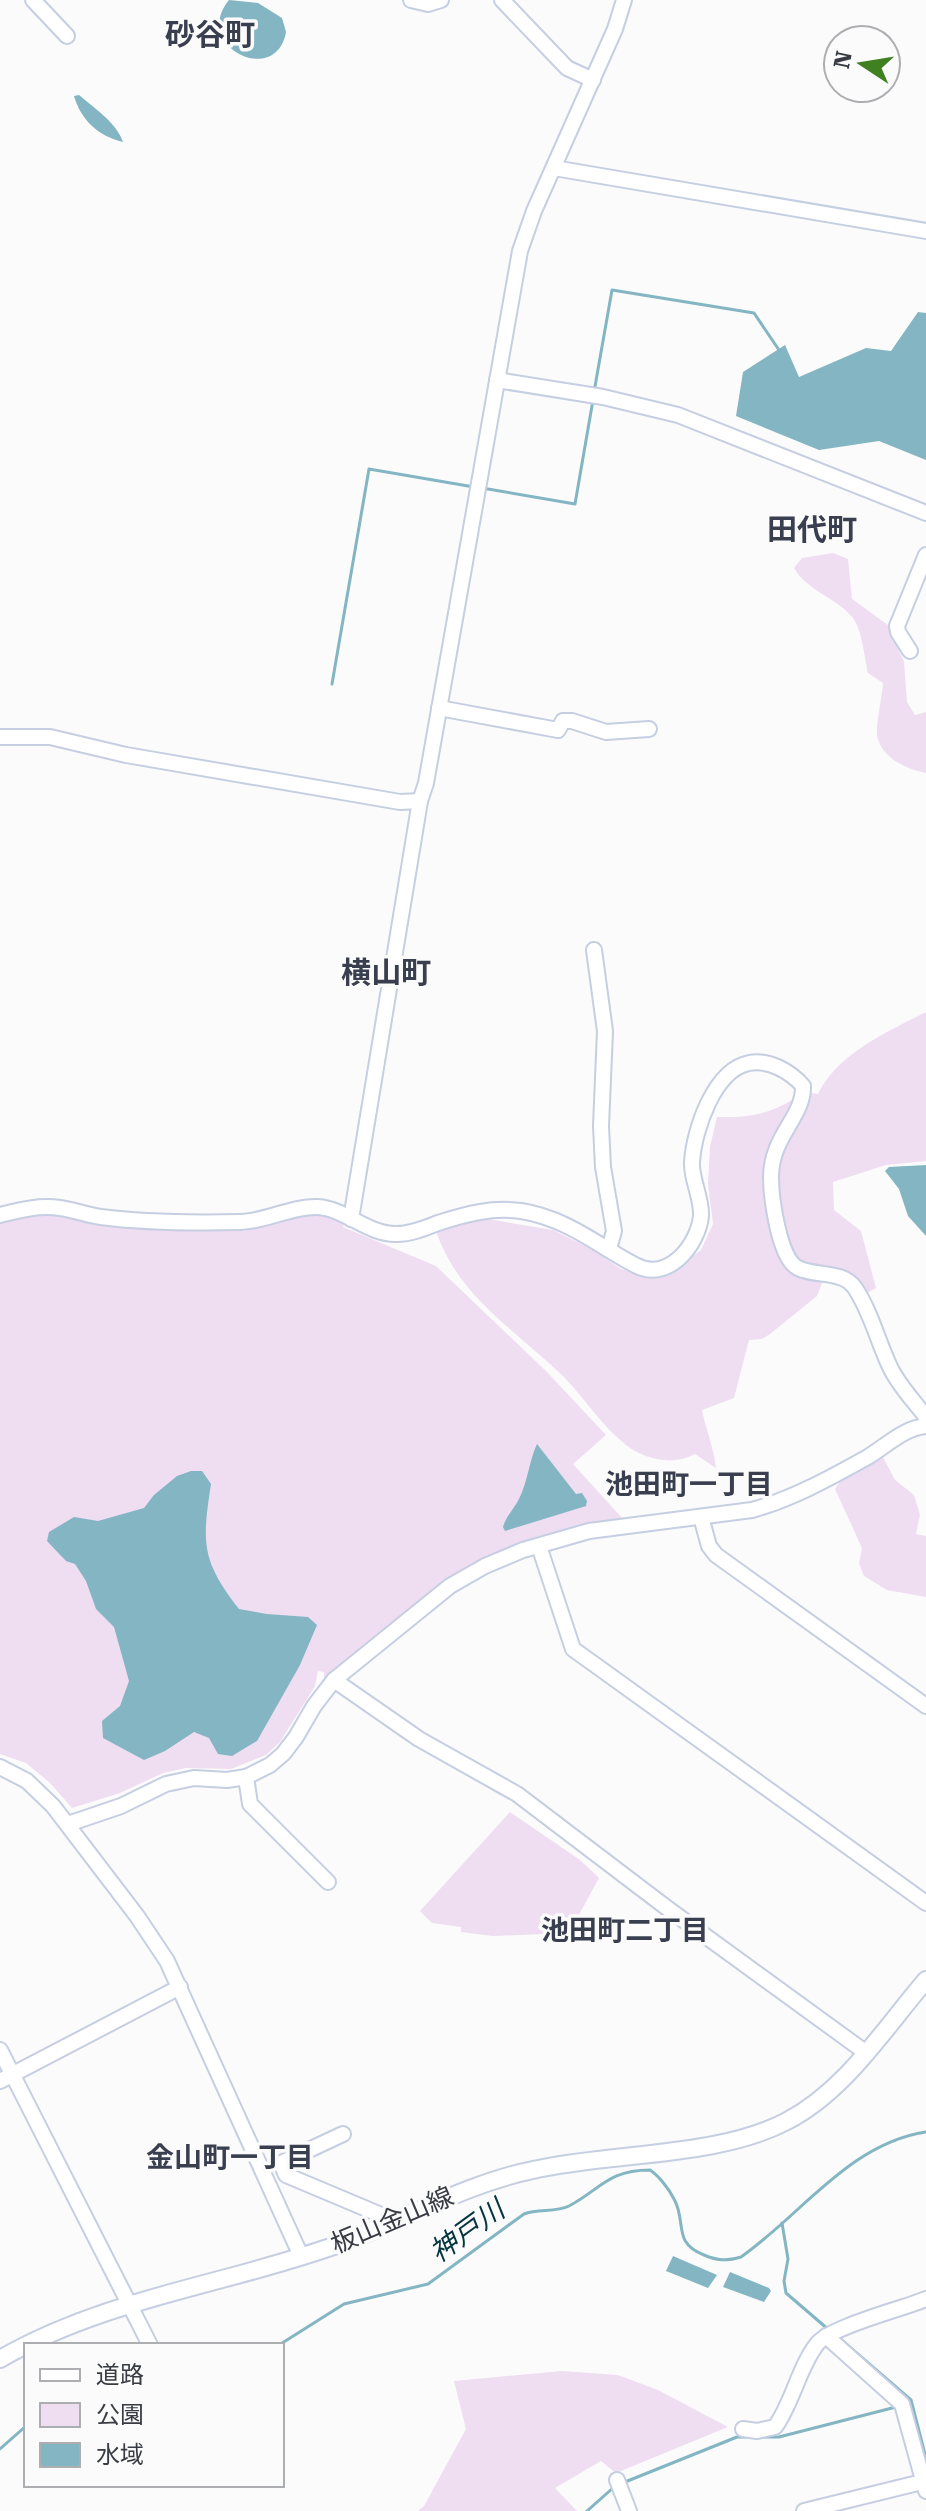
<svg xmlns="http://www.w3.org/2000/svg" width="926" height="2511" viewBox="0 0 926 2511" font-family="'Roboto Serif','Noto Sans JP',serif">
	<rect width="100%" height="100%" fill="#fbfbfb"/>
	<g fill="#efddf2">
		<path d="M 833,553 L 848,559 L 852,599 L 888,625 L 904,662 L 907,702 L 915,715 L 926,712 L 926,773 C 906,769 881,758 877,735 C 876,725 882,696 883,683 L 868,673 C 864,657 863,630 852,617 C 836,597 807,591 794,568 L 802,558 Z"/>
		<path d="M 926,1012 L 926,1161 L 886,1165 L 833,1182 L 834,1210 L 861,1231 L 876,1288 L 867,1293 L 850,1277 L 827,1270 L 817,1296 L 770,1334 L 762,1339 L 749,1340 L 734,1398 L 702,1410 C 706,1430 714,1448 716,1468 L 695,1454 C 673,1466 646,1460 626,1445 C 602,1426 585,1399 564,1377 C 517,1331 458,1297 436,1231 L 482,1218 L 553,1230 L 591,1249 L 621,1269 L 641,1275 L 672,1272 L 701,1250 L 713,1224 L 708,1184 L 710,1147 L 717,1117 C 750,1118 777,1113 803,1092 L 818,1094 C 838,1053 887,1032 926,1012 Z"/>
		<path d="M 314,1211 L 345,1220 L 343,1227 L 436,1266 L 547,1372 L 606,1435 L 573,1464 L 623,1519 C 576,1526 525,1539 482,1561 C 425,1591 375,1639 324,1679 L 324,1672 L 318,1671 L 315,1686 L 280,1742 L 266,1755 L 231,1769 L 186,1768 L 163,1773 L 120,1793 L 72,1808 L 50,1783 L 26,1763 L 0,1754 L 0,1222 L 28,1213 L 57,1214 L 125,1226 L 246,1231 L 247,1223 Z"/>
		<polygon points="883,1457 895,1480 914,1495 920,1515 916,1534 926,1536 926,1597 887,1590 864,1576 859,1563 862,1548 835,1489 843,1477"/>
		<polygon points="510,1812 580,1860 599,1878 569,1933 493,1936 461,1932 461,1927 432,1923 420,1911"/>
		<polygon points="562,2371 618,2375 658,2390 728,2427 616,2473 601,2461 555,2488 577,2511 418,2511 424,2506 466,2429 454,2381"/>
	</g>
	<g fill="#83b5c3">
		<path d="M 229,0 L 258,3 L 282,18 L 286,32 C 276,88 191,46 229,0 Z"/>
		<path d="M 79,95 C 93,107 117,123 123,142 C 98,136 81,120 74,96 Z"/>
		<polygon points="918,312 926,313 926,460 879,441 819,450 736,416 743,372 785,345 799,377 866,348 891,351"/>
		<polygon points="926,1165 926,1236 908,1216 899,1189 885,1171 889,1167"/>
		<path d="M 537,1444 L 576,1494 L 582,1493 L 587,1501 L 586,1506 L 505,1531 L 503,1527 C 506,1516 514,1509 519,1499 C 528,1481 529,1461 537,1444 Z"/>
		<path d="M 191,1471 L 202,1471 L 211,1484 C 202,1543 201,1560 239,1609 L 267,1614 L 308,1617 L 317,1625 L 300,1665 L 257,1741 L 232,1756 L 218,1754 L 209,1738 L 194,1732 L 165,1751 L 144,1760 L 103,1738 L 102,1721 L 120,1706 L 129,1681 L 114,1627 L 96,1609 L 86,1581 L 75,1564 L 66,1561 L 47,1541 L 49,1532 L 74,1517 L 98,1521 L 144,1508 L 154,1495 L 177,1476 Z"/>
		<polygon points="673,2256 717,2275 708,2288 666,2271"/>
		<polygon points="730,2272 769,2288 771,2291 764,2302 723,2287"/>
	</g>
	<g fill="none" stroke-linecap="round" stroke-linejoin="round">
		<g stroke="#83b5c3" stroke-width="3">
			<polyline points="594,392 612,290 754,313 779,350"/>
			<polyline points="482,488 575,504 593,400"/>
			<polyline points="332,684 369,469 474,487"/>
			<polyline points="782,2223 788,2259 784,2281 786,2293 829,2330"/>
			<polyline points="838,2337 911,2400 926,2458"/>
			<path d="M 279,2345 L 344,2304 L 428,2284 L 524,2214 C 538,2208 555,2213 569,2206 C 601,2189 608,2170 650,2170 C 659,2176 669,2189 674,2199 C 687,2222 672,2243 704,2255 C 718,2261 727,2261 741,2257 C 800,2216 850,2143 926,2132"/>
			<polyline points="756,2437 779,2437 896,2407"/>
			<polyline points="0,2449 26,2426"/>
			<polyline points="625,2482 737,2437 748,2437"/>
			<polyline points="587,2511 614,2487"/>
		</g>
		<defs>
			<g id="minor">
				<polyline points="33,0 67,36"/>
				<polyline points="411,0 428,4 441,0"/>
				<polyline points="502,0 567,68 593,80"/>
				<polyline points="554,168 926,231"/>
				<polyline points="497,380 603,397 678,415 926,513"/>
				<polyline points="910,651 898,632 897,626 926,555"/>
				<polyline points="439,708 558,730 563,721 572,721 606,732 649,729"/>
				<polyline points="0,737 50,737 126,755 400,802 420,801"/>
				<polyline points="594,950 605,1031 601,1126 603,1167 614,1231 609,1249"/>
				<path d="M 0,1215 C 20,1210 39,1205 60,1208 C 74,1210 87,1215 101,1217 C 146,1223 195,1223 241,1222 C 267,1221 292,1206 318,1207 C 346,1209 368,1235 397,1234 C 411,1234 425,1228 438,1223 C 466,1214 492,1207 521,1211 C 566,1218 597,1245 635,1265 C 668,1283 698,1245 701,1216 C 702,1197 691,1180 692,1162 C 694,1130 714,1070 749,1063 C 769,1059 791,1072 803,1086 C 804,1117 771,1136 771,1177 C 771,1197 779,1259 798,1268 C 816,1277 843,1270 855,1288 C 871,1312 878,1342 890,1367 C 899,1386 914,1401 926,1417"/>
				<polyline points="351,1219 420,801 426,783 520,251 534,211 615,29 624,0"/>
				<polyline points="701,1517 709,1546 716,1555 926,1706"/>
				<polyline points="539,1546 573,1649 926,1903"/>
				<polyline points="334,1680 419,1739 517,1794 667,1908 865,2052"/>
				<polyline points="0,1767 27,1781 53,1806 137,1916 167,1961 301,2256"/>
				<polyline points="246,1777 250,1804 328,1882"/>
				<path d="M 68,1824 L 121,1806 L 166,1784 L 194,1778 L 227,1780 L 246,1777 L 270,1765 L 283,1754 L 296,1737 L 314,1706 L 334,1680 L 450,1586 L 485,1566 L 523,1550 L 589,1531 L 752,1510 C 792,1499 830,1478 866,1458 C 885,1447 903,1428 926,1426"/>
				<polyline points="0,2050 150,2345"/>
				<polyline points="0,2081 180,1987"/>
				<polyline points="343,2134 281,2163 286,2175 393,2220"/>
				<polyline points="826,2336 902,2404 926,2491"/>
				<path d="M 743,2429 L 757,2431 L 775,2427 C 793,2402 798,2369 817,2344 C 830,2327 902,2309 926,2299"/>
				<polyline points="617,2480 629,2511"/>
				<polyline points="804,2511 926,2481"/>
			</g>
			<path id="major" d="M 0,2359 C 108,2297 227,2285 342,2243 C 407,2219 465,2184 533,2170 C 611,2152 717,2158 787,2121 C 845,2091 884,2029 926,1980"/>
		</defs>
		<use href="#minor" stroke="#c6cee2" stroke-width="18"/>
		<use href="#major" stroke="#c6cee2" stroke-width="20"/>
		<use href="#minor" stroke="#fff" stroke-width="14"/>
		<use href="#major" stroke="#fff" stroke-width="16"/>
	</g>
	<g text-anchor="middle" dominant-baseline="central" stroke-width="7" stroke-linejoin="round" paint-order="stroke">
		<g font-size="26" fill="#383b43" stroke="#fbfbfb">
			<text transform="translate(392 2220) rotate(-23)">板山金山線</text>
		</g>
		<g font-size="28" font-weight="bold" fill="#393f4f" stroke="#fbfbfb">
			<text x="689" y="1484">池田町一丁目</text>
			<text x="625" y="1930">池田町二丁目</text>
			<text x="230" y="2157">金山町一丁目</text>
		</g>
		<g font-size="28" font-style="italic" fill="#053640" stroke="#fbfbfb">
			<text transform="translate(467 2231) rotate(-36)">神戸川</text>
		</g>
		<g font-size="30" font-weight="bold" fill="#393f4f" stroke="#fbfbfb">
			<text x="210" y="34">砂谷町</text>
			<text x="812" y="529">田代町</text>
			<text x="386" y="972">横山町</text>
		</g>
	</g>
	<rect x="24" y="2343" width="260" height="144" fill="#fbfbfb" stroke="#adaeb1" stroke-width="2"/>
	<rect x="40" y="2369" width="40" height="12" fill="#ffffff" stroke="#adaeb1" stroke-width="2"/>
	<text x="96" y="2383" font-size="24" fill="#383b43">道路</text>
	<rect x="40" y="2403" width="40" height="24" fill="#efddf2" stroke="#adaeb1" stroke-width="2"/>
	<text x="96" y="2423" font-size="24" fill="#383b43">公園</text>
	<rect x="40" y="2443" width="40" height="24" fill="#83b5c3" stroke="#adaeb1" stroke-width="2"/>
	<text x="96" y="2463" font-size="24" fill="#383b43">水域</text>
	<g transform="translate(862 64) rotate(282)"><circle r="38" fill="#fbfbfb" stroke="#adaeb1" stroke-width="2"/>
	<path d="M0-6L14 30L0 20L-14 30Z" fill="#3f8021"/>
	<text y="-12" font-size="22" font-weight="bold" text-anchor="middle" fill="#383b43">N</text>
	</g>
</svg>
